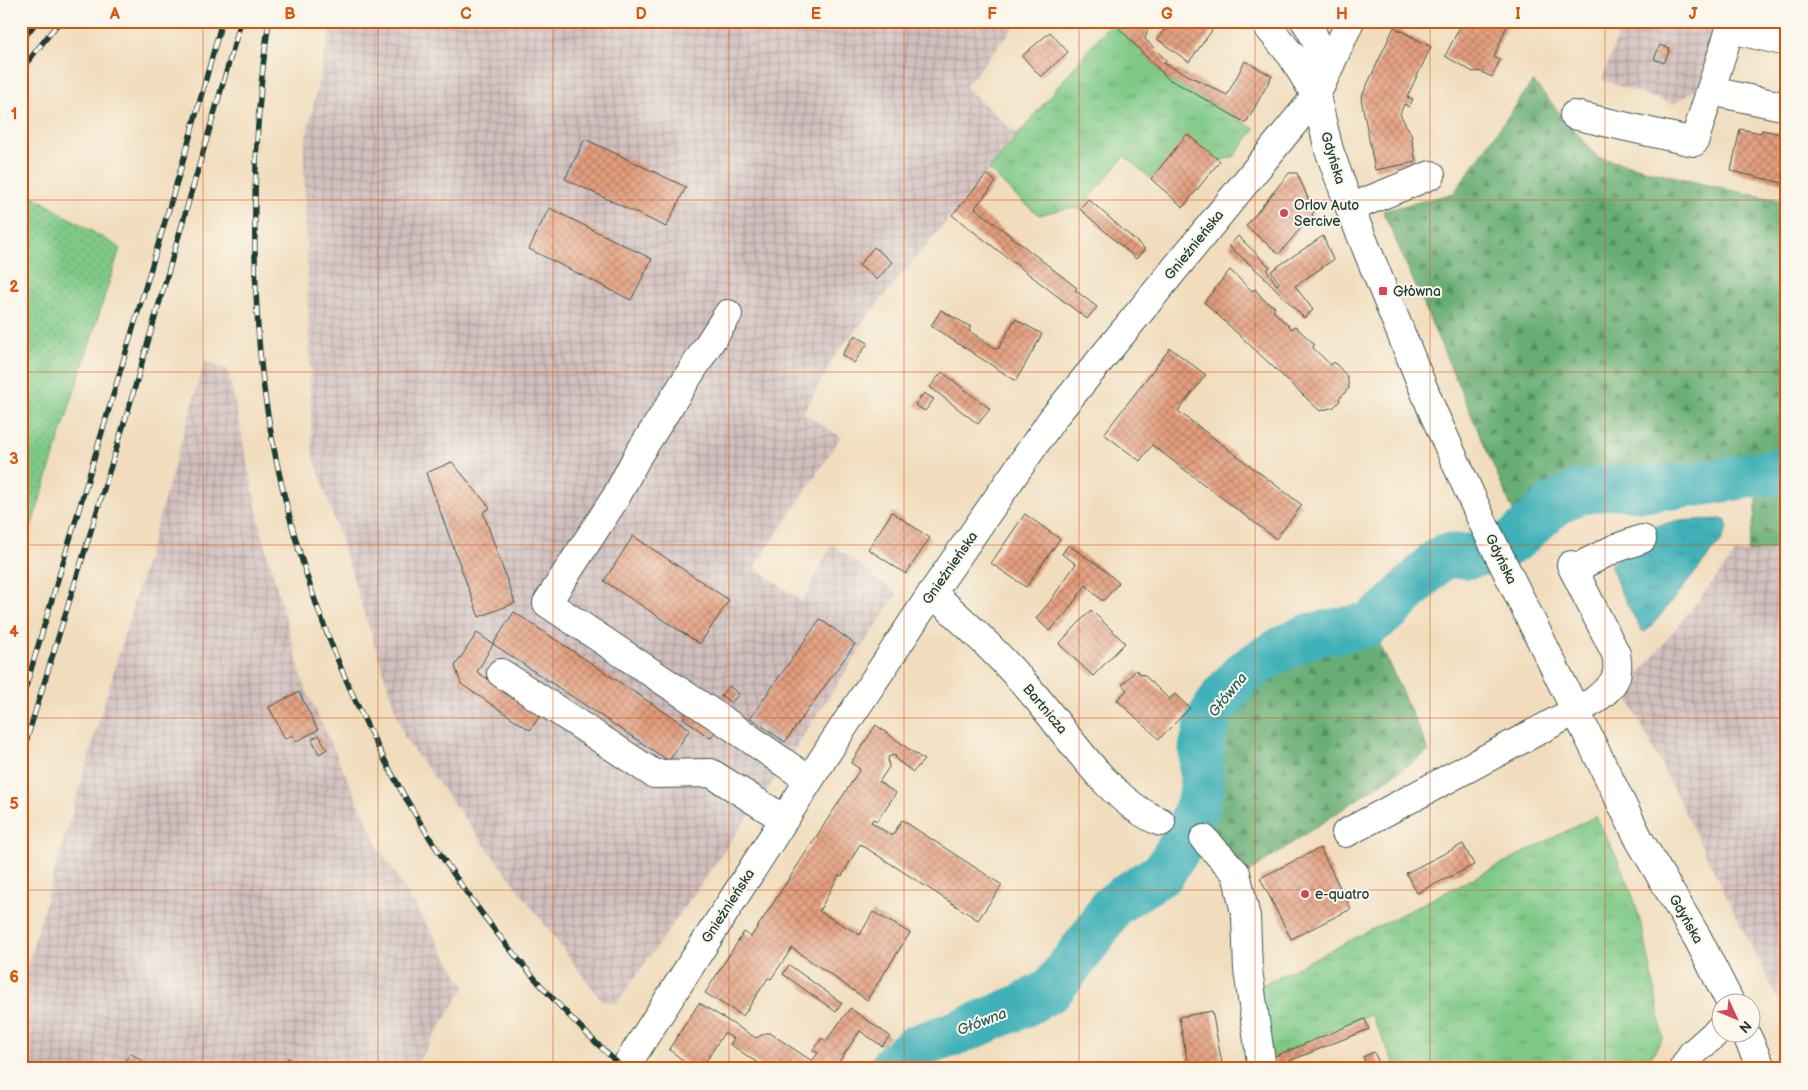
<svg xmlns="http://www.w3.org/2000/svg" width="1808" height="1090" viewBox="0 0 1808 1090" font-family="'Balsamiq Sans',sans-serif">
	<defs>
		<pattern id="industrial-grid" width="8" height="8" patternUnits="userSpaceOnUse" patternTransform="scale(1.25)"><rect width="8" height="8" fill="#d1bfbe"/><path d="M0 4h8M4 0v8" fill="none" stroke="#a99c9b"/></pattern>
		<pattern id="grass-tufts" width="24" height="20" patternUnits="userSpaceOnUse" patternTransform="scale(1.25)"><rect width="24" height="20" fill="#7fc987"/><path d="M3 7l-1-3M5 7V3M7 7l1-3M15 17l-1-3M17 17v-4M19 17l1-3" fill="none" stroke="#67a46f"/></pattern>
		<pattern id="forest-firs" width="22" height="20" patternUnits="userSpaceOnUse" patternTransform="scale(1.25)"><rect width="22" height="20" fill="#67ad74"/><path d="M5 1l3.5 6h-7zM16 11l3.5 6h-7z" fill="#548e60"/></pattern>
		<pattern id="garden-dots" width="8" height="8" patternUnits="userSpaceOnUse" patternTransform="scale(1.25)"><rect width="8" height="8" fill="#7fc987"/><path d="M2 2h.1M6 6h.1" fill="none" stroke="#67a46f" stroke-width="1.8" stroke-linecap="round"/></pattern>
		<pattern id="water-ripples" width="26" height="14" patternUnits="userSpaceOnUse" patternTransform="scale(1.25)"><rect width="26" height="14" fill="#41b1b8"/><path d="M2 4q2-2 4 0t4 0M15 11q2-2 4 0t4 0" fill="none" stroke="#369196"/></pattern>
		<pattern id="building-cross-hatch" width="8" height="8" patternUnits="userSpaceOnUse" patternTransform="scale(1.25)"><rect width="8" height="8" fill="#e49d7d"/><path d="M0 0l8 8M0 8l8-8" fill="none" stroke="#b88167"/></pattern>
	</defs>
	<rect width="100%" height="100%" fill="#fbf7ec"/>
	<filter id="ink" filterUnits="userSpaceOnUse"><feTurbulence type="fractalNoise" baseFrequency=".02" numOctaves="2"/><feDisplacementMap in="SourceGraphic" scale="10" xChannelSelector="R" yChannelSelector="G"/><feConvolveMatrix kernelMatrix="1 2 1 2 8 2 1 2 1" color-interpolation-filters="sRGB"/></filter>
	<filter id="wash" filterUnits="userSpaceOnUse"><feTurbulence type="fractalNoise" baseFrequency=".0096" numOctaves="4" result="noise"/><feDisplacementMap in="SourceGraphic" scale="20" xChannelSelector="R" yChannelSelector="G"/><feGaussianBlur stdDeviation="1.12" result="paint"/><feColorMatrix in="noise" values="0 0 0 0 0 0 0 0 0 0 0 0 0 0 0 0 0 1.4 0 .05"/><feComposite in="paint" operator="in"/></filter>
	<g filter="url(#wash)">
		<rect width="100%" height="100%" fill="#f1ddbd"/>
		<g fill="url(#industrial-grid)">
			<polygon points="332,21 1019,21 965,87 1018,135 836,354 803,413 841,437 755,567 802,602 832,544 897,594 774,780 617,1003 602,1001 405,739 312,451 304,148"/>
			<polygon points="1623,21 1710,21 1722,26 1700,87 1673,104 1602,80"/>
			<polygon points="205,361 228,370 262,534 304,685 379,847 465,987 414,1069 21,1069 21,986"/>
			<polygon points="1787,547 1787,1018 1625,692 1736,553"/>
		</g>
		<g fill="url(#grass-tufts)" stroke="#4f835e">
			<polygon points="1112,21 1168,79 1181,85 1255,129 1235,156 1220,161 1187,135 1151,179 1125,156 1080,209 1068,208 1039,215 1018,198 989,170"/>
			<path d="M 1596,816 C 1607,839 1621,864 1630,888 C 1647,936 1654,988 1663,1038 L 1643,1069 L 1397,1069 L 1370,1014 L 1273,1057 L 1254,989 Z"/>
		</g>
		<g fill="url(#forest-firs)" stroke="#437554">
			<polygon points="1533,81 1597,157 1703,184 1787,202 1787,548 1748,552 1758,496 1513,511 1383,211 1454,193"/>
			<polygon points="1373,629 1429,751 1249,872 1201,818 1209,779 1208,749 1222,722 1256,691 1284,661 1318,645"/>
		</g>
		<polygon fill="url(#garden-dots)" stroke="#4f835e" points="21,189 120,248 21,559"/>
		<path fill="url(#water-ripples)" stroke="#307776" d="M 1721,519 L 1726,521 L 1728,528 L 1721,541 L 1650,628 L 1644,632 L 1641,630 L 1621,592 L 1610,565 L 1649,529 C 1670,519 1698,520 1721,519 Z"/>
		<g fill="none" stroke-linecap="round" stroke-linejoin="round">
			<polyline stroke="#41b1b8" stroke-width="45" points="891,1069 893,1065 914,1048 972,1027 1024,1005 1051,990 1091,938 1111,907 1127,895 1163,873 1181,845 1198,805 1202,790 1201,748 1208,720 1223,696 1242,674 1261,661 1283,648 1308,636 1368,625 1390,609 1436,562 1445,556 1472,556 1502,548 1517,538 1552,506 1575,493 1612,487 1638,489 1674,487 1706,483 1770,472 1787,471"/>
		</g>
		<g id="blocks">
			<g fill="url(#building-cross-hatch)">
				<polygon points="1112,21 1140,21 1148,29 1145,39 1167,61 1164,63 1227,95 1245,61 1272,76 1246,123 1180,85 1168,79"/>
				<polygon points="1171,21 1211,21 1216,25 1189,62 1157,39"/>
				<polygon points="1463,21 1509,21 1494,57 1500,60 1492,77 1479,71 1473,72 1445,56"/>
				<polygon points="1394,27 1431,47 1407,97 1413,99 1409,107 1404,104 1400,114 1411,134 1416,162 1375,170 1361,98"/>
				<polygon points="1050,32 1068,52 1041,77 1022,56"/>
				<polygon points="1660,45 1670,49 1664,63 1654,59"/>
				<polygon points="1740,129 1761,133 1762,130 1787,135 1787,184 1731,171"/>
				<polygon points="1187,134 1220,161 1183,207 1151,179"/>
				<polygon points="585,139 686,187 666,227 565,179"/>
				<polygon points="1289,173 1297,173 1314,212 1312,214 1314,220 1309,227 1305,223 1279,254 1246,226"/>
				<polygon points="987,174 996,182 975,208 1077,288 1075,290 1097,307 1087,319 952,215"/>
				<polygon points="1088,199 1145,249 1136,259 1080,209"/>
				<polygon points="549,208 652,259 631,300 529,249"/>
				<polygon points="1238,236 1270,267 1267,270 1277,285 1279,283 1271,271 1323,236 1333,260 1295,286 1313,310 1304,318 1262,275 1229,246"/>
				<polygon points="874,247 892,262 877,280 859,265"/>
				<polygon points="1230,270 1252,291 1255,289 1264,300 1275,307 1273,311 1292,329 1295,326 1314,344 1313,348 1331,365 1334,362 1347,376 1349,388 1339,399 1340,401 1334,407 1320,411 1204,302"/>
				<polygon points="941,310 971,327 969,331 991,345 992,347 998,349 1015,319 1042,334 1016,381 931,326"/>
				<polygon points="855,335 868,343 854,363 842,355"/>
				<polygon points="1170,348 1206,375 1178,411 1302,505 1276,539 1152,445 1140,461 1104,434"/>
				<polygon points="942,372 990,409 978,424 930,387"/>
				<polygon points="924,393 934,399 925,411 915,405"/>
				<polygon points="452,462 490,508 483,512 515,603 479,617 426,473"/>
				<polygon points="892,512 930,538 906,574 868,549"/>
				<polygon points="1025,514 1060,539 1026,587 991,563"/>
				<polygon points="633,536 729,600 700,644 604,581"/>
				<polygon points="1068,545 1101,567 1119,583 1104,600 1101,600 1086,585 1064,616 1049,631 1036,618 1048,604 1076,564 1062,554"/>
				<polygon points="1091,610 1125,643 1093,676 1059,644"/>
				<polygon points="514,612 690,729 669,761 493,644 477,672 541,714 530,730 461,684 455,666 477,633 493,644"/>
				<polygon points="820,619 855,644 785,742 750,718"/>
				<polygon points="1136,670 1142,675 1143,674 1169,699 1175,694 1190,708 1159,739 1117,700 1127,690 1122,685"/>
				<polygon points="729,686 739,694 731,703 721,695"/>
				<polygon points="299,692 318,730 295,742 292,735 285,739 269,707"/>
				<polygon points="690,708 718,729 710,738 683,718"/>
				<polygon points="876,725 924,760 913,772 897,760 895,755 888,757 889,767 879,782 896,793 877,821 873,819 871,822 892,836 902,820 1002,885 978,920 860,844 842,876 839,875 819,911 860,935 873,912 910,933 867,1000 792,948 771,979 768,978 743,1016 705,993 744,932 751,937 859,771 860,769 851,763"/>
				<polygon points="319,735 327,749 319,754 312,739"/>
				<polygon points="1463,844 1474,865 1417,893 1406,873"/>
				<polygon points="1320,848 1351,909 1291,939 1260,878"/>
				<polygon points="789,965 842,1003 836,1012 783,974"/>
				<polygon points="699,1003 756,1038 766,1033 770,1033 812,1061 818,1053 813,1050 822,1038 826,1041 850,1008 890,1036 882,1046 860,1031 834,1069 766,1069 730,1044 734,1039 724,1033 701,1069 693,1069 669,1049"/>
				<polygon points="1212,1011 1222,1063 1189,1069 1179,1017"/>
				<polygon points="1365,1019 1369,1029 1277,1066 1273,1057"/>
				<polygon points="1374,1052 1380,1065 1368,1069 1363,1057"/>
				<polygon points="130,1053 155,1069 120,1069"/>
				<polygon points="288,1058 302,1069 280,1069"/>
			</g>
		</g>
	</g>
	<g filter="url(#ink)">
		<use href="#blocks" fill-opacity="0" stroke="#3e5549" stroke-width="1"/>
		<g fill="none" stroke-linecap="round" stroke-linejoin="round">
			<defs>
				<g id="minor">
					<polyline points="1263,21 1292,56 1316,96 1329,150 1350,208 1433,412 1484,525 1640,841 1698,939 1730,1002"/>
					<path d="M 1305,21 C 1319,40 1322,59 1318,82"/>
					<polyline points="1730,29 1787,42"/>
					<polyline points="1711,91 1787,107"/>
					<polyline points="1574,115 1694,142 1730,29 1730,21"/>
					<polyline points="1350,208 1431,175"/>
					<polyline points="728,314 638,455 616,497 547,603 730,725 809,780"/>
					<polyline points="1574,569 1614,549 1642,539"/>
					<path d="M 932,593 C 968,625 1003,658 1035,696 C 1069,736 1110,802 1161,822"/>
					<polyline points="501,673 654,774 711,773 784,819"/>
					<path d="M 1346,833 L 1594,701 C 1612,686 1621,680 1616,654 L 1571,565"/>
					<polyline points="1204,839 1236,873 1246,917 1248,970 1262,1069"/>
					<polyline points="1745,1032 1762,1069"/>
					<polyline points="624,1069 844,726 932,593 1053,418 1316,96 1350,21"/>
					<polyline points="1683,1069 1692,1054 1720,1029"/>
				</g>
			</defs>
			<use href="#minor" stroke="#3e5549" stroke-width="30"/>
			<use href="#minor" stroke="#fff" stroke-width="28"/>
			<defs>
				<g id="rail">
					<path d="M 269,21 C 260,80 256,141 255,200 C 254,267 256,336 266,403 C 305,657 433,896 624,1069"/>
					<polyline points="21,42 37,21"/>
					<polyline points="21,70 60,21"/>
					<polyline points="21,703 184,158 222,21"/>
					<polyline points="21,758 130,404 241,21"/>
				</g>
			</defs>
			<use href="#rail" stroke="#1f3d34" stroke-width="5.5"/>
			<use href="#rail" stroke="#fbf7ec" stroke-width="4" stroke-dasharray="11" stroke-linecap="butt"/>
		</g>
	</g>
	<path fill="none" stroke="#d45610" stroke-width="1" stroke-opacity="0.55" d="M 203,21 L 203,1069M 378,21 L 378,1069M 553,21 L 553,1069M 729,21 L 729,1069M 904,21 L 904,1069M 1079,21 L 1079,1069M 1255,21 L 1255,1069M 1430,21 L 1430,1069M 1605,21 L 1605,1069M 21,200 L 1787,200M 21,372 L 1787,372M 21,545 L 1787,545M 21,718 L 1787,718M 21,890 L 1787,890"/>
	<g fill="#d1495b" stroke="#fbf7ec" stroke-width="2">
		<circle cx="1284" cy="213" r="5"/>
		<rect x="1378" y="286" width="10" height="10" rx="2.5"/>
		<circle cx="1305" cy="894" r="5"/>
	</g>
	<g text-anchor="middle" dominant-baseline="central" stroke-width="4" stroke-linejoin="round" paint-order="stroke">
		<g font-size="14" fill="#1f3d34" stroke="#fbf7ec">
			<text transform="translate(1333 158) rotate(73)">Gdyńska</text>
			<text transform="translate(1194 245) rotate(-51)">Gnieźnieńska</text>
			<text transform="translate(1501 559) rotate(64)">Gdyńska</text>
			<text transform="translate(950 568) rotate(-55)">Gnieźnieńska</text>
			<text transform="translate(1045 709) rotate(50)">Bartnicza</text>
			<text transform="translate(728 906) rotate(-57)">Gnieźnieńska</text>
			<text transform="translate(1686 919) rotate(60)">Gdyńska</text>
		</g>
		<g font-size="14" fill="#1f3d34" stroke="#fbf7ec" text-anchor="start">
			<text x="1294" y="205">Orlov Auto<tspan x="1294" dy="16">Sercive</tspan></text>
			<text x="1393" y="291">Główna</text>
			<text x="1315" y="894">e-quatro</text>
		</g>
		<g font-size="15" font-style="italic" fill="#29605c" stroke="#fbf7ec">
			<text transform="translate(1228 695) rotate(-51)">Główna</text>
			<text transform="translate(982 1022) rotate(-21)">Główna</text>
		</g>
	</g>
	<rect width="1808" height="1090" fill="none" stroke="#fbf7ec" stroke-width="55"/>
	<g transform="translate(1736 1018) rotate(134)"><circle r="24" fill="#fbf7ec" stroke="#a3ada2"/>
	<path d="M0-4L9 19L0 12L-9 19Z" fill="#d1495b"/>
	<text y="-8" font-size="14" font-weight="bold" text-anchor="middle" fill="#1f3d34">N</text>
	</g>
	<rect x="28" y="28" width="1752" height="1034" fill="none" stroke="#d45610" stroke-width="2"/>
	<g font-size="16" text-anchor="middle" font-weight="bold" fill="#d45610">
		<text x="115" y="19">A</text>
		<text x="290" y="19">B</text>
		<text x="466" y="19">C</text>
		<text x="641" y="19">D</text>
		<text x="816" y="19">E</text>
		<text x="992" y="19">F</text>
		<text x="1167" y="19">G</text>
		<text x="1342" y="19">H</text>
		<text x="1518" y="19">I</text>
		<text x="1693" y="19">J</text>
		<text x="14" y="119">1</text>
		<text x="14" y="292">2</text>
		<text x="14" y="464">3</text>
		<text x="14" y="637">4</text>
		<text x="14" y="809">5</text>
		<text x="14" y="982">6</text>
	</g>
</svg>
